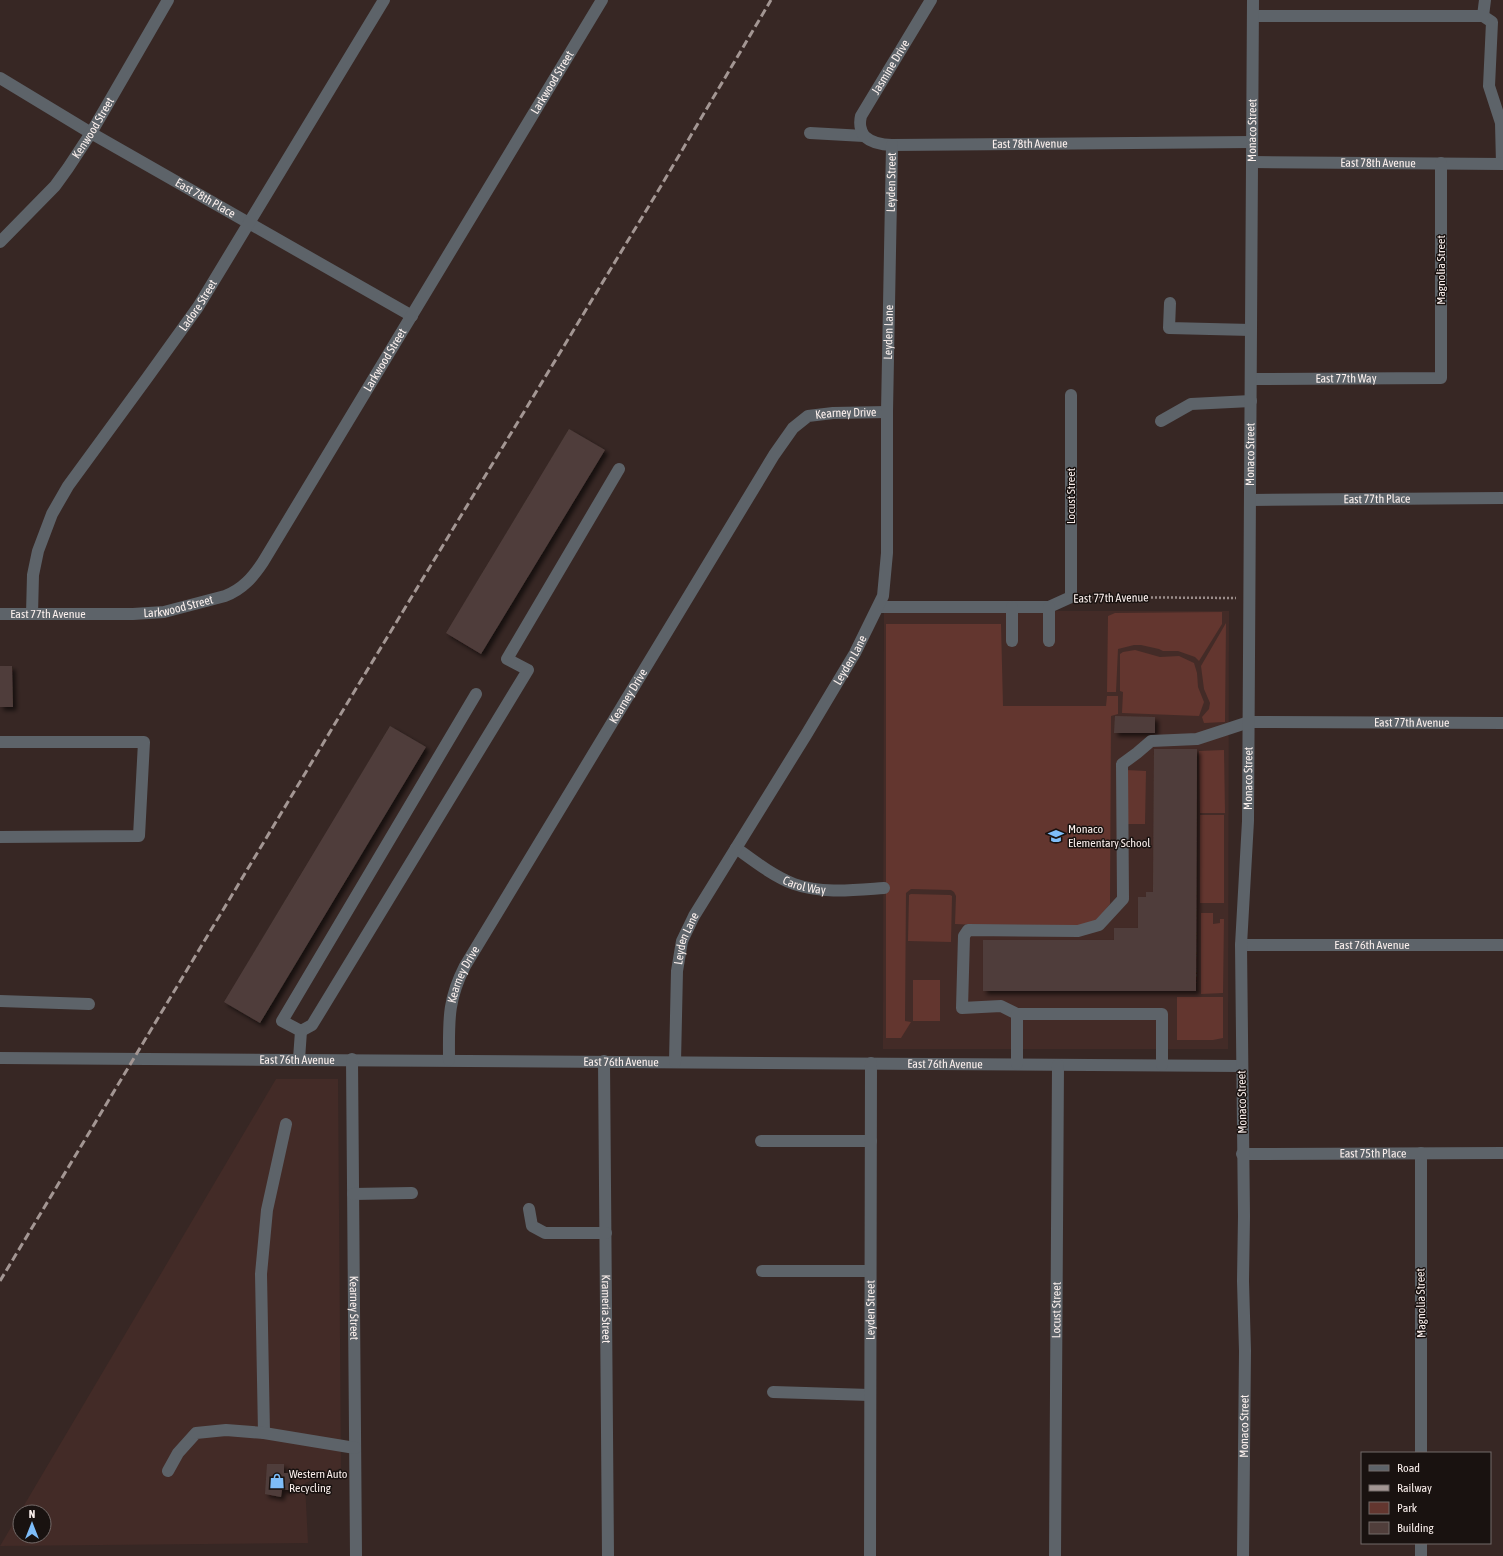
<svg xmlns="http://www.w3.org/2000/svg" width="1503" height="1556" viewBox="0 0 1503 1556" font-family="'Asap Condensed',sans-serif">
	<defs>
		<filter id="shadow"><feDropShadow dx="3.5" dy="3.5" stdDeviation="2" flood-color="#0009"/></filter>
	</defs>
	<rect width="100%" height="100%" fill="#372724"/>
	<g fill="#432b27" fill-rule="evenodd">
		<polygon points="884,611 1229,611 1228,1049 883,1049"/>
		<path d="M 276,1079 L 338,1079 L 341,1468 L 305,1483 L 308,1543 L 0,1546 ZM 20,1512 L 44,1512 L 44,1536 L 20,1536 Z"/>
	</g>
	<g fill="#63362f">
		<polygon points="1222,612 1222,624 1199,661 1195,657 1178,651 1163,651 1159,649 1141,645 1134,645 1118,649 1116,692 1107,692 1108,616 1115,613"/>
		<polygon points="1226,623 1225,722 1204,723 1202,717 1209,709 1210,703 1204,689 1201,666"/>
		<polygon points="886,624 1001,624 1003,706 1106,706 1107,696 1118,696 1118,714 1111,716 1110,904 1097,920 1070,929 955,924 956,896 954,892 951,890 911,889 906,893 905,1021 911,1022 901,1038 886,1038"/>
		<polygon points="1135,650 1160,657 1179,656 1194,663 1197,673 1198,687 1204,702 1199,716 1122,713 1123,692 1120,691 1120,654 1123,652"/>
		<polygon points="1224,750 1225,813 1200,813 1199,751"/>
		<polygon points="1126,770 1146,771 1145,824 1126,824"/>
		<rect x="1200" y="815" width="24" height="88"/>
		<polygon points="911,894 950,895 952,896 951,942 908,941 909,895"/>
		<polygon points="1201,913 1213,913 1213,924 1220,923 1220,919 1224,919 1223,993 1201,994"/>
		<rect x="913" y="980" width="27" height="41"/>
		<polygon points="1177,997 1223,997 1223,1038 1213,1040 1177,1040"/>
	</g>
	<g fill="#503e3b" filter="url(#shadow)">
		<polygon points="569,429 605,450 481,654 446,633"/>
		<polygon points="0,666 12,666 13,707 0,707"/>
		<polygon points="1115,716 1155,717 1155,733 1114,733"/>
		<polygon points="390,726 426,747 260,1023 224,1002"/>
		<polygon points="1154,749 1197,749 1196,991 983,991 983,940 1114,940 1114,928 1138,928 1138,897 1146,897 1146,892 1153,892"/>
		<polygon points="267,1464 284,1464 284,1473 290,1473 290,1490 282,1490 281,1497 265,1494"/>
	</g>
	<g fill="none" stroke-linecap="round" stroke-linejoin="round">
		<polyline stroke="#9b8d8a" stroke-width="2.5" stroke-dasharray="2 2" stroke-linecap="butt" points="1083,597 1236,598"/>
		<g stroke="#5d6369" stroke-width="12">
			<polyline points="1485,0 1483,16 1492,22 1489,86 1501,123 1502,164"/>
			<polyline points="1253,16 1483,16"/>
			<path id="s1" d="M 0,78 L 91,133 L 412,316"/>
			<path id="s2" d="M 810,133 L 864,136 C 872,143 881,145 892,145 L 1252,142"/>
			<path id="s3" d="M 864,136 C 860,129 859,124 861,116 L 931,0"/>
			<path id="s4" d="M 1252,162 L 1503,164"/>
			<path id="s5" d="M 0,242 L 55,186 L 68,168 L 91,133 L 168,0"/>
			<polyline points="1170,303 1169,328 1251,330"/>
			<path id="s6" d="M 1251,379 L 1441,378 L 1441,163"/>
			<polyline points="1161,421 1191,404 1251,401"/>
			<path id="s7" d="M 1250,500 L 1503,498"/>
			<polyline points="879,607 1049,607 1071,597 1071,395"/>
			<polyline points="1012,607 1012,641"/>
			<polyline points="1049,607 1049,641"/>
			<path id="s8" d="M 0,614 L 133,614 L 164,612 L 225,596 C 243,589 253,577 263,562 L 602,0"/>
			<path id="s9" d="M 32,614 L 33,575 L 38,551 L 52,514 L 68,486 L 147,378 L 198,307 L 384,0"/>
			<polyline points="0,742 144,742 139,836 0,837"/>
			<path id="s10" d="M 736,848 C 754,861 773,876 794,884 C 822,894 855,890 884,888"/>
			<path id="s11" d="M 1241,945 L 1503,945"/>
			<polyline points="0,1001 89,1004"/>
			<path id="s12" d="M 1017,1014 L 1001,1006 L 962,1008 L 964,936 L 968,930 L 1078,931 L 1099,925 L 1123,899 L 1122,764 L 1137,753 L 1151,741 L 1197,739 L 1249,722 L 1503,723"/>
			<polyline points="301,1031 312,1025 528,670 507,659 619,469"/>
			<path id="s13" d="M 0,1058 L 1241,1066"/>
			<polyline points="299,1059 301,1031 282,1021 476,694"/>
			<path id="s14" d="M 352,1059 L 356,1556"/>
			<path id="s15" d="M 449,1060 C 449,1022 447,1001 465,966 L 774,455 L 793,428 L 808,416 L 833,413 L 887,412"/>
			<path id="s16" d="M 604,1061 L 608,1556"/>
			<path id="s17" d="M 675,1062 L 677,971 L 682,941 L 694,916 L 806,735 L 855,653 L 883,596 L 887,553 L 887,412 L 892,145"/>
			<polyline points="1017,1064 1017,1014 1162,1014 1162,1065"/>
			<polyline points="761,1141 871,1141"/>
			<polyline points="1421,1153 1421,1453"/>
			<path id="s18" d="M 1242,1154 L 1503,1153"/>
			<polyline points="353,1194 412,1193"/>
			<polyline points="529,1209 532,1226 545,1233 606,1233"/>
			<polyline points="762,1271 870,1271"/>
			<polyline points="773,1392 870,1395"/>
			<polyline points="264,1433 261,1274 267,1210 286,1124"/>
			<polyline points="168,1471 178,1453 196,1433 226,1430 264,1433 355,1448"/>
			<path id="s19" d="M 870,1556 L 871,1063"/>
			<path id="s20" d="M 1055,1556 L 1058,1065"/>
			<path id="s21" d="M 1243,1556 L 1245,1351 L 1243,1281 L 1244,1216 L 1241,945 L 1248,821 L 1253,0"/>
			<polyline points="1421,1556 1421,1543"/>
		</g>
		<polyline stroke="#a39693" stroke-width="3" stroke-dasharray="8 4" stroke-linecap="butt" points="0,1281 354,692 655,196 771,0"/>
	</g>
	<defs>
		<symbol id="school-bare" viewBox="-9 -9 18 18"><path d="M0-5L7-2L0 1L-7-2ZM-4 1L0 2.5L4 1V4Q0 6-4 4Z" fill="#7ebdf9" stroke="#191210" stroke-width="2.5" paint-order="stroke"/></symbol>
		<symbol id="shop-bare" viewBox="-9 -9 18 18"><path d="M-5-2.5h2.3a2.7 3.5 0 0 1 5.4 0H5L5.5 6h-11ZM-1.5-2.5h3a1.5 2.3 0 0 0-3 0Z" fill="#7ebdf9" stroke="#191210" stroke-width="2.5" paint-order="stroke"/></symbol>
	</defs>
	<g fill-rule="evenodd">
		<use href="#school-bare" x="1045" y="825" width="22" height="22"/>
		<use href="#shop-bare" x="266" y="1470" width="22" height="22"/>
	</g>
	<g text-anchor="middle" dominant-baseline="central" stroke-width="3" stroke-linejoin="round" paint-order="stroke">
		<g font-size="12" fill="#faefec" stroke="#191210">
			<text stroke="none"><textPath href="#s3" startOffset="78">Jasmine Drive</textPath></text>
			<text stroke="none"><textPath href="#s8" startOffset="839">Larkwood Street</textPath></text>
			<text stroke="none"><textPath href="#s5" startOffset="148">Kenwood Street</textPath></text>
			<text stroke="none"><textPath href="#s21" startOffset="1426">Monaco Street</textPath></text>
			<text stroke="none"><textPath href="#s2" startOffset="222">East 78th Avenue</textPath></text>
			<text stroke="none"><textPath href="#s4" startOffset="126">East 78th Avenue</textPath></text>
			<text stroke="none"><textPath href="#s17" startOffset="935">Leyden Street</textPath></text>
			<text stroke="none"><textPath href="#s1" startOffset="238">East 78th Place</textPath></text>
			<text transform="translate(1441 270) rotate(-90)">Magnolia Street</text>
			<text stroke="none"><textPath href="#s9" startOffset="358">Ladore Street</textPath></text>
			<text stroke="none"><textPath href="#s17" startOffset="785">Leyden Lane</textPath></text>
			<text stroke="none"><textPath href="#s8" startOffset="515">Larkwood Street</textPath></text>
			<text stroke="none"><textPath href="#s6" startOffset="95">East 77th Way</textPath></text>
			<text stroke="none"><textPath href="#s15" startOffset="784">Kearney Drive</textPath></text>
			<text stroke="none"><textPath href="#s21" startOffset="1102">Monaco Street</textPath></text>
			<text transform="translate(1071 496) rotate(-90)">Locust Street</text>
			<text stroke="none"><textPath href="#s7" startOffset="127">East 77th Place</textPath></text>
			<text transform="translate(1111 598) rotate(-1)">East 77th Avenue</text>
			<text stroke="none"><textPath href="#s8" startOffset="179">Larkwood Street</textPath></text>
			<text stroke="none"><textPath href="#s8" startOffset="48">East 77th Avenue</textPath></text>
			<text stroke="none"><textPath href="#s17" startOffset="449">Leyden Lane</textPath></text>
			<text stroke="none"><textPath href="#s15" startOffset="412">Kearney Drive</textPath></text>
			<text stroke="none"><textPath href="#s12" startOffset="739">East 77th Avenue</textPath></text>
			<text stroke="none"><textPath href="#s21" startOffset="778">Monaco Street</textPath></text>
			<text stroke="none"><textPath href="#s10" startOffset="79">Carol Way</textPath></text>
			<text stroke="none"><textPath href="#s17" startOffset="125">Leyden Lane</textPath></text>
			<text stroke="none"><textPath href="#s11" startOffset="131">East 76th Avenue</textPath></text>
			<text stroke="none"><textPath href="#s15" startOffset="88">Kearney Drive</textPath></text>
			<text stroke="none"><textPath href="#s13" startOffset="297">East 76th Avenue</textPath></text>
			<text stroke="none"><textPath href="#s13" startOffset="621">East 76th Avenue</textPath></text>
			<text stroke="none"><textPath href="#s13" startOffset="945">East 76th Avenue</textPath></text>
			<text transform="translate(1242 1102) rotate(-91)">Monaco Street</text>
			<text stroke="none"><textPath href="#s18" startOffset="131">East 75th Place</textPath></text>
			<text transform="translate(1421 1303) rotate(-91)">Magnolia Street</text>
			<text stroke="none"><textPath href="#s14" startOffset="249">Kearney Street</textPath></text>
			<text stroke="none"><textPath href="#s16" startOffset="248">Krameria Street</textPath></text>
			<text stroke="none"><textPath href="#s19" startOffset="246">Leyden Street</textPath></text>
			<text stroke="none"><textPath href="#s20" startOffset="246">Locust Street</textPath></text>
			<text stroke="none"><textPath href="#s21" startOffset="130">Monaco Street</textPath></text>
		</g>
		<g font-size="12" fill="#faefec" stroke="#191210" text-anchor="start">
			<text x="1068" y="829">Monaco<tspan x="1068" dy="14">Elementary School</tspan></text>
			<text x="289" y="1474">Western Auto<tspan x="289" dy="14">Recycling</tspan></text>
		</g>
	</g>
	<rect x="1361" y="1452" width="130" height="92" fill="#191210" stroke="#736a68"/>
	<rect x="1369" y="1465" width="20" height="6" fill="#5d6369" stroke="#736a68"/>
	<text x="1397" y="1472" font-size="12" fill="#faefec">Road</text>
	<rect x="1369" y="1485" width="20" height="6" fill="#a39693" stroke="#736a68"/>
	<text x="1397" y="1492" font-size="12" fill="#faefec">Railway</text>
	<rect x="1369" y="1502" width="20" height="12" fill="#63362f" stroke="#736a68"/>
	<text x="1397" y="1512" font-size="12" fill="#faefec">Park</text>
	<rect x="1369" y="1522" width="20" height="12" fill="#503e3b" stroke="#736a68"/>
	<text x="1397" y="1532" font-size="12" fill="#faefec">Building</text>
	<g transform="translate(32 1524)"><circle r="19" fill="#191210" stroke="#736a68"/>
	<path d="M0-3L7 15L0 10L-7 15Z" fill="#7ebdf9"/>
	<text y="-6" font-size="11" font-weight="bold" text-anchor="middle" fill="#faefec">N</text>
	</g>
</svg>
